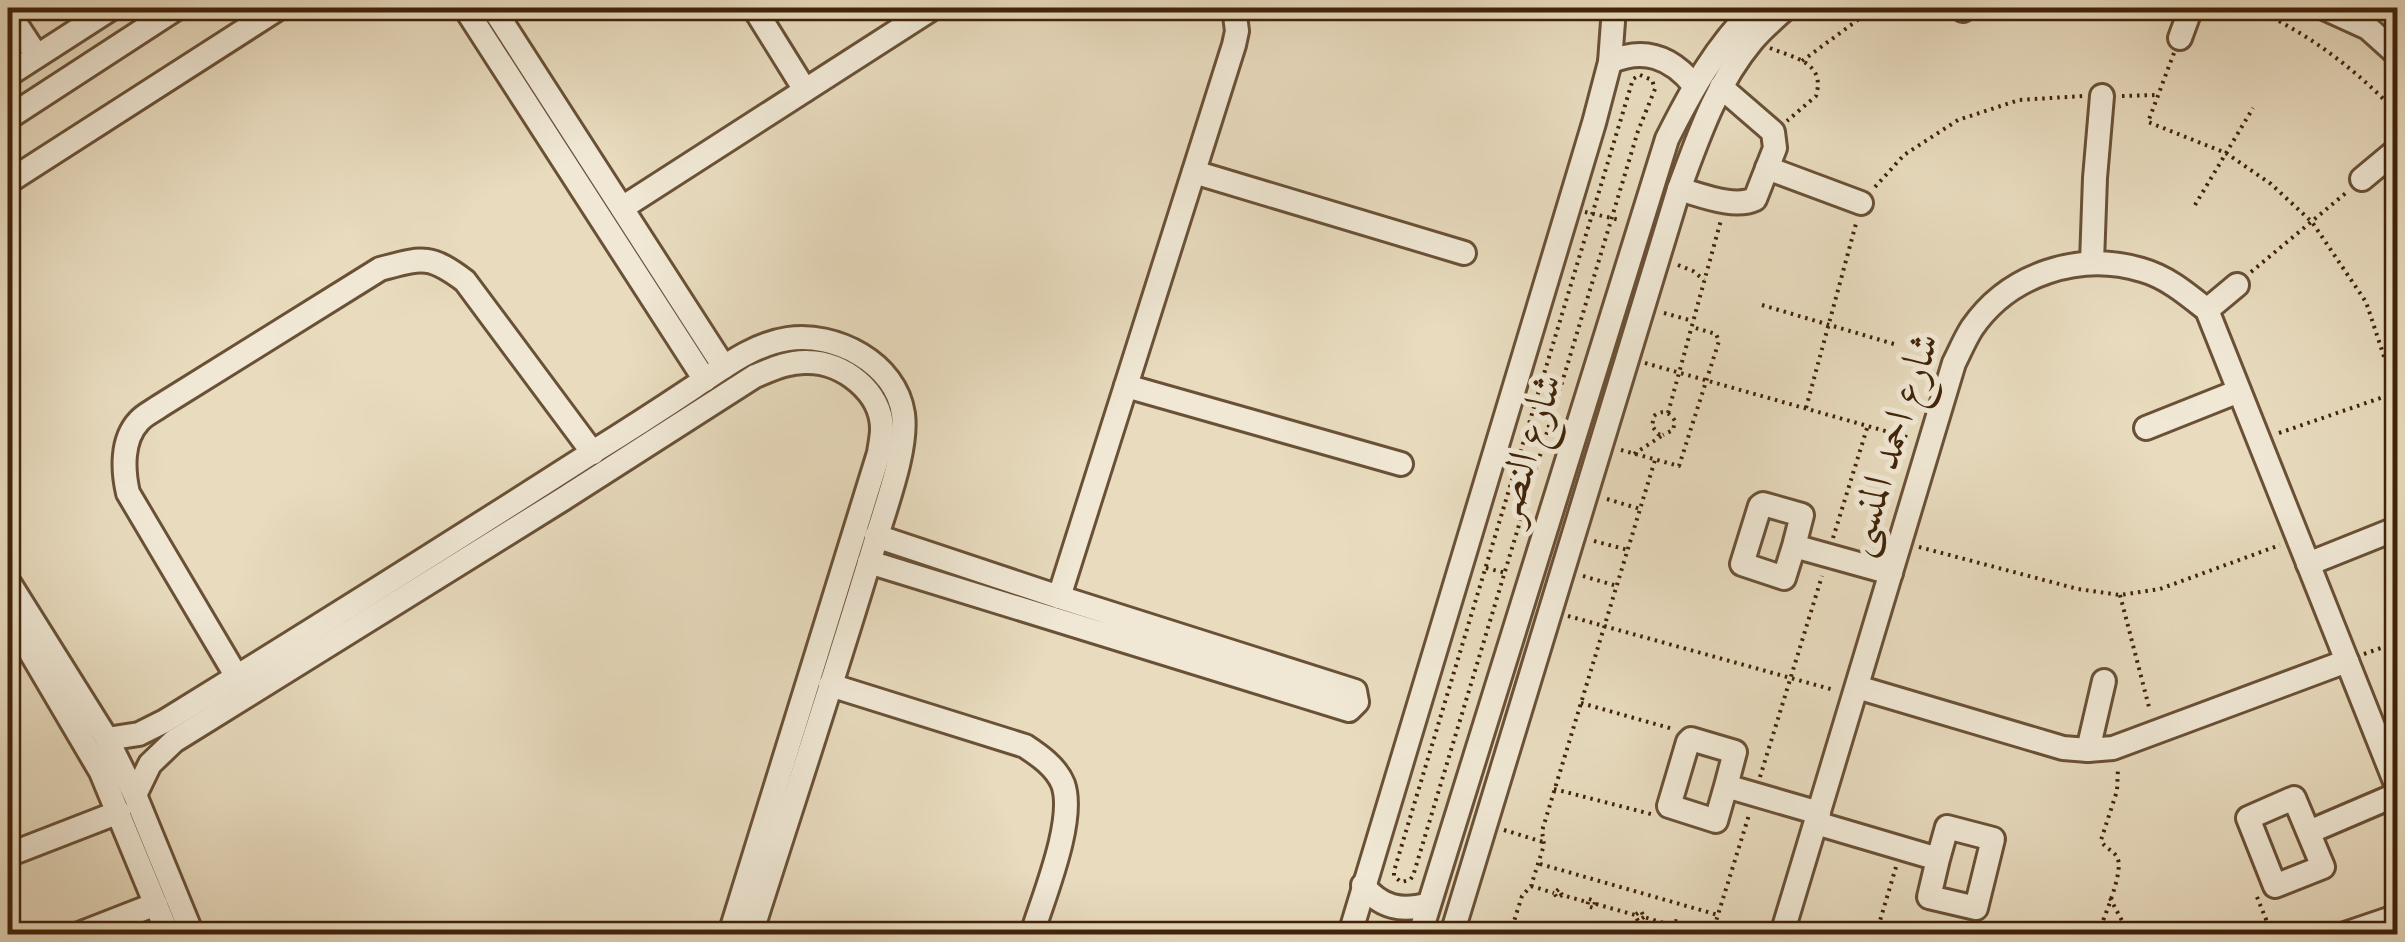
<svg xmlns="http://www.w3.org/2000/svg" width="2405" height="942" viewBox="0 0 2405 942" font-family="'Sorts Mill Goudy',Amiri,serif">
	<rect width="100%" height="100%" fill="#e8dbbe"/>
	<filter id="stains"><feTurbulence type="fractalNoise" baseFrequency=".002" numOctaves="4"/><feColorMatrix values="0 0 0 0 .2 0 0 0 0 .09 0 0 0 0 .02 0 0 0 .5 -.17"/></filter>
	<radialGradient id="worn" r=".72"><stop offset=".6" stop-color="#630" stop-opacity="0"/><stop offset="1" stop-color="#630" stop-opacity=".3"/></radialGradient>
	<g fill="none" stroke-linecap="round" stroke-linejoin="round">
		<defs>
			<g id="minor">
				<polyline points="465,8 705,380"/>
				<polyline points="493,8 724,367"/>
				<polyline points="754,8 805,90"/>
				<polyline points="1962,8 1963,10"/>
				<polyline points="2324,8 2368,28 2398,55"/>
				<polyline points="8,12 37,56"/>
				<polyline points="2180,38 2191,8"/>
				<path d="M 1610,62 C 1644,47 1671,57 1694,85"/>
				<polyline points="8,75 112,8"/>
				<polyline points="8,118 177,8"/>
				<polyline points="1767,168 1861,203"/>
				<polyline points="1194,172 1464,253"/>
				<polyline points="2362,179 2398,149"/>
				<polyline points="8,182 279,8"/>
				<path d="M 1679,189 C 1701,195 1734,209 1755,199 L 1775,148 L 1773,132 L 1721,87"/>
				<polyline points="622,208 933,8"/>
				<polyline points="2092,262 2095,178 2102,96"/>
				<polyline points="2207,310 2237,285"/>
				<polyline points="1126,386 1401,464"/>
				<polyline points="2146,428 2239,391"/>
				<polyline points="1794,546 1784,578 1742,564 1760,506 1763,504 1802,515 1794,546 1891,573"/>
				<polyline points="869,562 1349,710 1357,702 1355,691 1059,597 876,536"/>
				<polyline points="2308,564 2398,528"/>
				<polyline points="8,581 107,739 135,795 192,934"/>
				<polyline points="1059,597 1234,45 1237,31 1234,8"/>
				<polyline points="8,614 101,772 168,934"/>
				<path d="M 237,677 L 128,493 C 123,471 121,440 139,421 C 144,415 153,411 160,406 L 380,269 C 422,258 429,254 465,281 L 593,453"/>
				<path d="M 830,685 L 1025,746 C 1040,756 1056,767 1063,784 C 1076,820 1043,898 1032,934"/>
				<polyline points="1857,687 2063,748 2088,750 2113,748 2347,661"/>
				<path d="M 107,739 L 139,734 L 165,721 C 308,633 451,543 593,452 C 627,431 661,409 694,387 C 723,368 753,344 788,339 C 835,332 896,363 903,414 C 908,450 884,510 874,546 C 835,676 792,805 751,934"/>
				<polyline points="2088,750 2104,681"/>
				<polyline points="1726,786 1716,821 1669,806 1688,742 1691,739 1735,752 1726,786 1819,813"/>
				<path d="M 135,795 L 150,764 L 174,741 L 563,499 L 755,376 C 772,369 789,361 808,362 C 843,362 882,392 882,429 C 882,437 880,445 879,453 L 730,934"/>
				<polygon points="2294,798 2323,867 2275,886 2248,818"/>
				<polyline points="1816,823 1938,859 1929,897 1976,908 1993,839 1947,827 1938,859"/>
				<polyline points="2309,832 2398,794"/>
				<polyline points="8,855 119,812"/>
				<path d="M 1363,885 C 1381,908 1402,912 1429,904"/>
				<polyline points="79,934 156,904"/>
				<polyline points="1350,934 1594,123 1610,62 1614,8"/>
				<path d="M 1420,934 L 1667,139 C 1691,91 1716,46 1755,8"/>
				<path d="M 1452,934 L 1679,189 C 1698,138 1716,84 1752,41 C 1762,29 1775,18 1786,8"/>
				<path d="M 1782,934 L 1954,363 C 1960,351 1965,339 1972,328 C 2009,274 2080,251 2142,270 C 2167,277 2187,294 2207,310 L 2398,789"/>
				<polyline points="2345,934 2398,916"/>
			</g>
		</defs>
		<use href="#minor" stroke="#6a5136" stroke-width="28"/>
		<g stroke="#402308" stroke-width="4" stroke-dasharray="2.5 5" stroke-linecap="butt">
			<path d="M 1888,8 C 1904,23 1919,18 1936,8"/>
			<path d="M 2252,8 C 2307,32 2357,70 2398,114"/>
			<path d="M 1770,48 C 1794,58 1826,62 1816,96 L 1787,121"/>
			<polyline points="2174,53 2148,122 2226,153 2271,184 2312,222 2366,302 2396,393"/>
			<polyline points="1802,61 1874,8"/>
			<polygon points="1640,75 1652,80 1655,89 1638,131 1413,876 1410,880 1401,882 1394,876 1394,871 1633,79"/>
			<polyline points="2122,96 2157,95"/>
			<polyline points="1875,187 1904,155 1958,120 2019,100 2083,96"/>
			<polyline points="2195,205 2253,108"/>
			<polyline points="1585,212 1620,220"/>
			<polyline points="1678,265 1693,271 1704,280"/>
			<polyline points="2251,272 2347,192"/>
			<polyline points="1762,305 1894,344"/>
			<polyline points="1664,313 1693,321"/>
			<polyline points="1645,363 1910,438"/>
			<polyline points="1806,408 1857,220"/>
			<polyline points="1668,413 1721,220"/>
			<polyline points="2279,433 2398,392"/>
			<polyline points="1621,450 1679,466 1719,341 1716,334 1692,327"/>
			<path d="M 1634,454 L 1663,435 L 1658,434 L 1652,426 L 1654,416 C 1662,409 1670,412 1675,421 L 1673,430 L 1663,435"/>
			<polyline points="1607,499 1640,509"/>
			<polyline points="1833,538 1868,425"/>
			<polyline points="1594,541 1628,550"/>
			<polyline points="1919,547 2078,589 2120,595 2160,589 2280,545"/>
			<polyline points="1486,568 1506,573"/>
			<polyline points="1583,576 1617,586"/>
			<polyline points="2120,595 2150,711"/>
			<polyline points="1568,616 1834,690"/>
			<polyline points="2364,654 2398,642"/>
			<polyline points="1581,703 1673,729"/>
			<polyline points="1760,777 1822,576"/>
			<polyline points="1554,789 1651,814"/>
			<polyline points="1504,830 1543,842"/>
			<polyline points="1540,864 1718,915"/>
			<polyline points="1531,886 1554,893"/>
			<polyline points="1562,895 1557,898 1554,893 1559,889 1562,895 1587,902"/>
			<polyline points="2257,897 2272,934"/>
			<polyline points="2110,898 2129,934"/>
			<polygon points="1589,899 1595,901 1594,908 1587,906"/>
			<polyline points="1596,904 1635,915"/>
			<polyline points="1644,917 1638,921 1635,915 1641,911 1644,917 1670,925"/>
			<circle cx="1675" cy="926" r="5"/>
			<polyline points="1681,928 1705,934"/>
			<polyline points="1376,934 1379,923 1382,923"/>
			<polyline points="1510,934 1522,896 1531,886 1544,845 1542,831 1655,460"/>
			<polyline points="1712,934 1749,815"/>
			<polyline points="1876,934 1896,867"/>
			<polyline points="1991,934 1992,920"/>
			<path d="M 2098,934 C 2103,919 2125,871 2117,857 C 2112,849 2105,849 2101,840 L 2117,791 L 2118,768"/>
			<polyline points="2140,934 2156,920"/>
		</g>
		<use href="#minor" stroke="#f0e8d5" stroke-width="22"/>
	</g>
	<g text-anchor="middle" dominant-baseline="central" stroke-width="10" stroke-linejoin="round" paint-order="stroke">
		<g font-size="42" fill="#402308" stroke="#f0e8d5">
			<text transform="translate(1894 445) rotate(-72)">شارع احمد المنسى</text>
			<text transform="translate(1530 449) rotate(-73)">شارع النصر</text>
		</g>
	</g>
	<rect width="2405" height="942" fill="none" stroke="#e8dbbe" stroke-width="40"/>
	<rect x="10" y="10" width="2385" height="922" fill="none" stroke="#402308" stroke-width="5"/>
	<rect x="20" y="20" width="2365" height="902" fill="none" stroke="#402308" stroke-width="2.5"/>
	<rect width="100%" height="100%" filter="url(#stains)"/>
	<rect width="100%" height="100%" fill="url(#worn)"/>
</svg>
